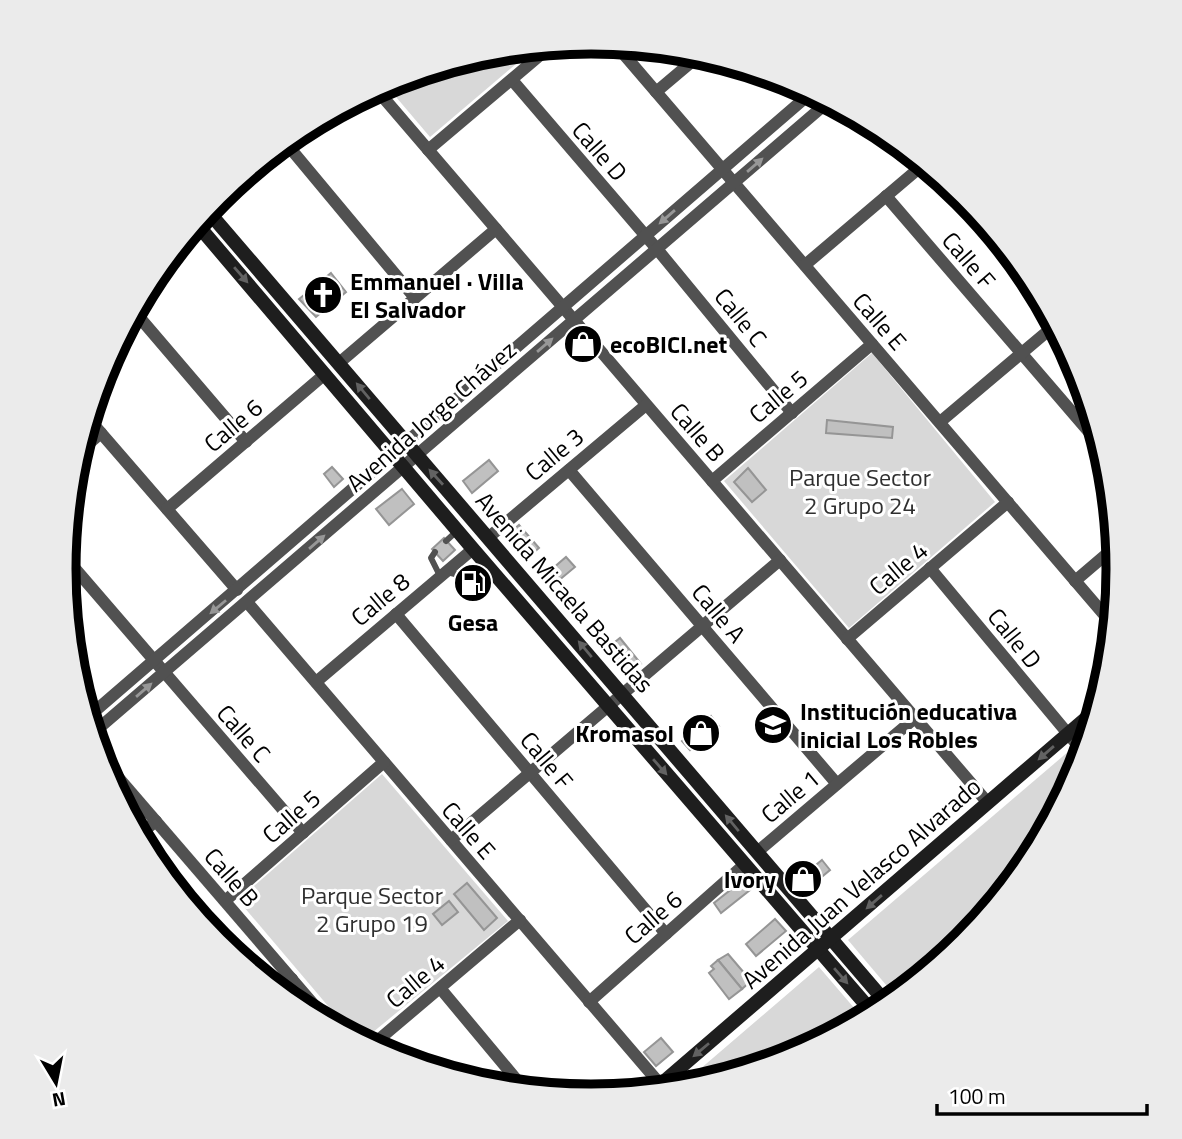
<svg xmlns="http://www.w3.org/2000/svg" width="1182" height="1139" viewBox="0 0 1182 1139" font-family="'Titillium Web',sans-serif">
	<rect width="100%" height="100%" fill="#fff"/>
	<g fill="#d8d8d8">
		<polygon points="536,47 430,137 385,84 488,52"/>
		<polygon points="872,353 995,502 849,628 724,481"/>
		<polygon points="1069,751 1080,764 1078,772 1029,863 999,900 892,992 848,940"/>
		<polygon points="382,774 508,921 361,1042 356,1039 238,900"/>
		<path d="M 819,967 L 861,1016 C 814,1056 751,1069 694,1087 L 678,1088 Z"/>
	</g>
	<g fill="#c0c0c0" stroke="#959595" stroke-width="2">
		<polygon points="331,273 346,292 316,317 299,299"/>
		<polygon points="827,420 893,427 892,438 826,433"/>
		<polygon points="489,460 498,471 472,493 463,481"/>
		<polygon points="332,467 343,479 334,487 324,474"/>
		<polygon points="748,468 766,490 752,502 734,482"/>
		<polygon points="402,489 414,504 389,525 376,509"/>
		<polygon points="519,525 539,548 526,559 506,536"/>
		<polygon points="444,538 455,550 443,561 432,549"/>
		<polygon points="566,557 575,567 552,586 544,576"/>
		<polygon points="465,571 486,578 482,592 460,585"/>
		<polygon points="620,638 641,664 631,673 620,668 605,650"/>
		<polygon points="711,716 719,726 690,750 682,741"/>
		<polygon points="822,860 830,870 807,889 799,879"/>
		<polygon points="743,880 750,890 721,913 714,903"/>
		<polygon points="467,883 497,918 484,930 454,894"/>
		<polygon points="449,901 458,912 442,925 433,914"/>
		<polygon points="775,919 786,931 756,956 746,944"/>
		<polygon points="728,954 751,981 742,989 718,960"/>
		<polygon points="718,960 742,989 729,999 709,973 714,969 711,966"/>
		<polygon points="661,1038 673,1052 656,1066 644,1052"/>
	</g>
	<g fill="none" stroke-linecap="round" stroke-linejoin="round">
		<g stroke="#515151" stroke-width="6">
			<polyline points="446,541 457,531"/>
			<polyline points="435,552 431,558 440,576"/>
			<polyline points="447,572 463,576"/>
		</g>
		<g stroke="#515151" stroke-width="12">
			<polyline points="615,44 1113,625"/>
			<polyline points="512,80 657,249 792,413"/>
			<polyline points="376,89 988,803"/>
			<polyline points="656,92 701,54"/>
			<polyline points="285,142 415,298"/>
			<polyline points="428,150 551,46"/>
			<polyline points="886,196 1102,447"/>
			<polyline points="805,265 924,164"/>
			<polyline points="134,311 246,442"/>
			<polyline points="339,363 496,229"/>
			<polyline points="88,418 237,590"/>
			<polyline points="940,422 1055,325"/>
			<polyline points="78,453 101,433"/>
			<polyline points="569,470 837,784"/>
			<polyline points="712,481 872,344"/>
			<polyline points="167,509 325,374"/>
			<polyline points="489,537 646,405"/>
			<polyline points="65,557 303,833"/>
			<polyline points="930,568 1084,753"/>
			<polyline points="1075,581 1116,546"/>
			<polyline points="247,602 660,1084"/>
			<polyline points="396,614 666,934"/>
			<polyline points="847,639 1008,502"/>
			<polyline points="316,682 473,549"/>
			<polyline points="87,718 812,92"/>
			<polyline points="92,734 829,101"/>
			<polyline points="98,754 333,1027"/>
			<polyline points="138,836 156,821"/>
			<polyline points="451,840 780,560"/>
			<polyline points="757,852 915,718"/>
			<polyline points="225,901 384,762"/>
			<polyline points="440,988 526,1091"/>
			<polyline points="278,991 292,979"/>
			<polyline points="589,1002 745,864"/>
			<polyline points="370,1047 520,920"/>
		</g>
		<g stroke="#1e1e1e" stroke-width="14">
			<polyline points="207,210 888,1005"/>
			<polyline points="196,223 473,549 874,1014"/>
			<polyline points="900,995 972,933"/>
			<polyline points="653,1091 1098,708"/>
		</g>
	</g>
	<defs><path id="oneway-solid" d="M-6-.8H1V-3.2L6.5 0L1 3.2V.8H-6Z" transform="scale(1.75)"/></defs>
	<g fill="#979797">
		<use href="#oneway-solid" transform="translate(755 165) rotate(-41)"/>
		<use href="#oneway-solid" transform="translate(667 217) rotate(139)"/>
		<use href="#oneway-solid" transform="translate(545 345) rotate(-41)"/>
		<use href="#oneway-solid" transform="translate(317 542) rotate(-41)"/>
		<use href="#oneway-solid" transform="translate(218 607) rotate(140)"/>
		<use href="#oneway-solid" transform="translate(144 690) rotate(-41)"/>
	</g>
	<g fill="#626262">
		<use href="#oneway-solid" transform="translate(241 275) rotate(49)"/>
		<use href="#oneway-solid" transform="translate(363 391) rotate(-130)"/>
		<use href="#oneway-solid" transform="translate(436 477) rotate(-132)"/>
		<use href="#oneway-solid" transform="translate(585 649) rotate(-130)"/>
		<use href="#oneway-solid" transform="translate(1046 753) rotate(139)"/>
		<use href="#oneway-solid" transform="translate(660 767) rotate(49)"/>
		<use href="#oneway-solid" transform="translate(732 823) rotate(-130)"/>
		<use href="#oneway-solid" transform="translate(874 902) rotate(139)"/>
		<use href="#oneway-solid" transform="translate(841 976) rotate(49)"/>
		<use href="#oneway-solid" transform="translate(701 1050) rotate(140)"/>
	</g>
	<defs>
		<symbol id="church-disc" viewBox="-11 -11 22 22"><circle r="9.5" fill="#000" stroke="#fff"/><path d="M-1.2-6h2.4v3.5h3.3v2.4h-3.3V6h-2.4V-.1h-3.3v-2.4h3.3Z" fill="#fff"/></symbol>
		<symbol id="shop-disc" viewBox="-11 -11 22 22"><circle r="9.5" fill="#000" stroke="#fff"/><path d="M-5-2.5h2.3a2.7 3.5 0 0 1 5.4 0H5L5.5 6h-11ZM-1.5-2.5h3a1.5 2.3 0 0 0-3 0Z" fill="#fff"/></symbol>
		<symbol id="fuel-disc" viewBox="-11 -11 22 22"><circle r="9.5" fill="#000" stroke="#fff"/><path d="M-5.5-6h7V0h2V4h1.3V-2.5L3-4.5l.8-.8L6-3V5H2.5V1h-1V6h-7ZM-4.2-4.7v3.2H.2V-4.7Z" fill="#fff"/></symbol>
		<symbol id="school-disc" viewBox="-11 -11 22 22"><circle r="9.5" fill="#000" stroke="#fff"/><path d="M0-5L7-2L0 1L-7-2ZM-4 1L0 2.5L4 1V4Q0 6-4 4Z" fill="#fff"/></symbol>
	</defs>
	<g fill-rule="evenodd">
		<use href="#church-disc" x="301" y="273" width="44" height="44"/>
		<use href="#shop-disc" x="561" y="322" width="44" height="44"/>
		<use href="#fuel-disc" x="451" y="561" width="44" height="44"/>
		<use href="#school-disc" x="751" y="703" width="44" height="44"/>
		<use href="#shop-disc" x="679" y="711" width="44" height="44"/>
		<use href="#shop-disc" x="781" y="857" width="44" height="44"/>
	</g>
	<g text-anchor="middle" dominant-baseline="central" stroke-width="6" stroke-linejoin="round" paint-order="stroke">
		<g font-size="24" fill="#000" stroke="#fff">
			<text transform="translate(600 151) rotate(49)">Calle D</text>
			<text transform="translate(969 260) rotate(49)">Calle F</text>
			<text transform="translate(741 317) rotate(51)">Calle C</text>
			<text transform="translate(880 321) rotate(49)">Calle E</text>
			<text transform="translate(778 396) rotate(-40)">Calle 5</text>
			<text transform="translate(431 416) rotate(-41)">Avenida Jorge Chávez</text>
			<text transform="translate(233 425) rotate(-40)">Calle 6</text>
			<text transform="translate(698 432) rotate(49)">Calle B</text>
			<text transform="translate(554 454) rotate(-40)">Calle 3</text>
			<text transform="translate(898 568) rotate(-40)">Calle 4</text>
			<text transform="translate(565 592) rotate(49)">Avenida Micaela Bastidas</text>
			<text transform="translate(380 599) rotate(-40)">Calle 8</text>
			<text transform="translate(719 613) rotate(50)">Calle A</text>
			<text transform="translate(1015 638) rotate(51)">Calle D</text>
			<text transform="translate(244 733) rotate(49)">Calle C</text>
			<text transform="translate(547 760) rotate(50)">Calle F</text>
			<text transform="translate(790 796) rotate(-40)">Calle 1</text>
			<text transform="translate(291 816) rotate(-41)">Calle 5</text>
			<text transform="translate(469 830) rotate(49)">Calle E</text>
			<text transform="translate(232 877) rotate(49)">Calle B</text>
			<text transform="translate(861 883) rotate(-41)">Avenida Juan Velasco Alvarado</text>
			<text transform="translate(653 917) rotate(-41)">Calle 6</text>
			<text transform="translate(415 981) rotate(-40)">Calle 4</text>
		</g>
		<g font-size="24" font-weight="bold" fill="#000" stroke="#fff" text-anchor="start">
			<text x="350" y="281">Emmanuel · Villa<tspan x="350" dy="28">El Salvador</tspan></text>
			<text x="610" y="344">ecoBICI.net</text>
			<text x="473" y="622" text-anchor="middle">Gesa</text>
			<text x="800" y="711">Institución educativa<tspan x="800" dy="28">inicial Los Robles</tspan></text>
			<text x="674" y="733" text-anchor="end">Kromasol</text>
			<text x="776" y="879" text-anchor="end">Ivory</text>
		</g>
		<g font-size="24" fill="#2f2f2f" stroke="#fff">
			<text x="860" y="477">Parque Sector<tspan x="860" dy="28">2 Grupo 24</tspan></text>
			<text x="372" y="895">Parque Sector<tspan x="372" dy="28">2 Grupo 19</tspan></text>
		</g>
	</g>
	<path d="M0 0H1182V1139H0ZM76 569a515 515 0 1 1 1030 0a515 515 0 1 1-1030 0Z" fill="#ebebeb" fill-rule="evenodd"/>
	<path fill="none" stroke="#000" stroke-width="9" d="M76 569a515 515 0 1 1 1030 0a515 515 0 1 1-1030 0Z"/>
	<g transform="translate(56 1083) rotate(170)" stroke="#ffffff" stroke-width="5" paint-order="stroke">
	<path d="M0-5L12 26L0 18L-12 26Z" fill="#000000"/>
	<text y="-10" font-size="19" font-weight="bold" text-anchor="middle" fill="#000000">N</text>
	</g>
	<path d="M937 1104v10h210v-10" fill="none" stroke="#000000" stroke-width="3.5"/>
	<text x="948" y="1104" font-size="21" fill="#000000" stroke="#ffffff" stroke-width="5" paint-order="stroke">100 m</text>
</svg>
